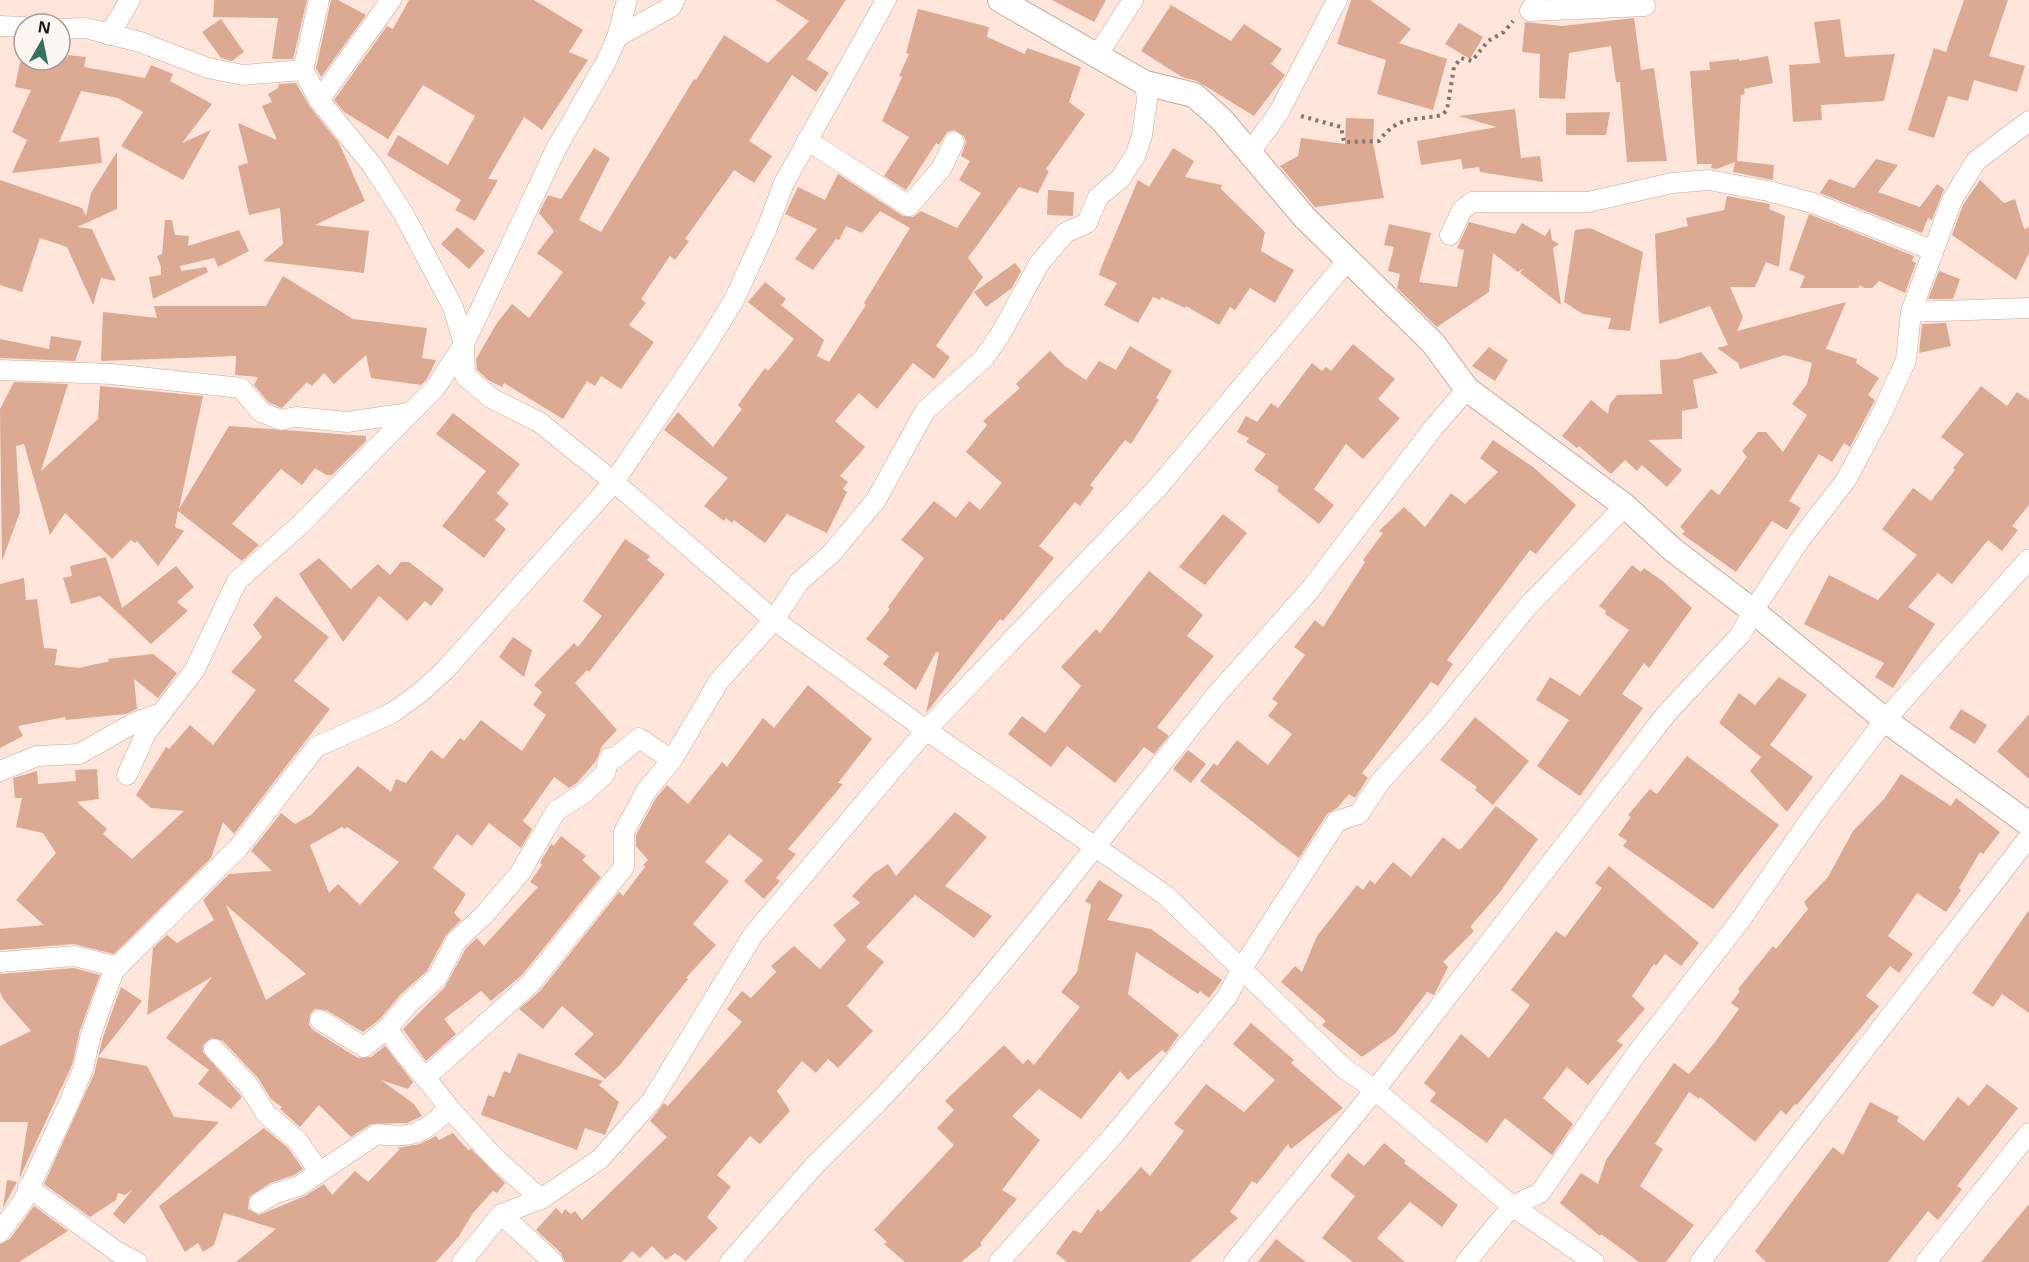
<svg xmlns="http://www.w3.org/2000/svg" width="2029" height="1262" viewBox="0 0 2029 1262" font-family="'Noto Sans',sans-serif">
	<rect width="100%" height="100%" fill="#ffe5da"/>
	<g fill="#dca992" fill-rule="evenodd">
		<polygon points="214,0 307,0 293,59 272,59 278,18 213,17"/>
		<polygon points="331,0 338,0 366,15 321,77 316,68"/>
		<polygon points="409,0 534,0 583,30 569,52 588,60 542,130 524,117 488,179 498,180 475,221 455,210 461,200 387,155 398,135 448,165 475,116 423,85 388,139 344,112 334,100 387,26 393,29"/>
		<polygon points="775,0 846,0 807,59 829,73 816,92 792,75 749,141 772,156 754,183 734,170 685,239 689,241 675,260 670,256 641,299 646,303 629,325 654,342 621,389 601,376 595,386 587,381 563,419 504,383 502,387 488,380 477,370 476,359 497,323 512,304 529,318 563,272 537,253 554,231 539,213 548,195 561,199 594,148 610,158 579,220 601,232 694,79 696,80 724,35 768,63 809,21"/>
		<polygon points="1052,0 1106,0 1094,22"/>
		<polygon points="1351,0 1370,0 1411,29 1399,43 1447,59 1433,110 1377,94 1386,60 1337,44"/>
		<polygon points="1964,0 2008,0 1989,56 2025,66 2017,92 1974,80 1968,101 1948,96 1934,138 1908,130 1934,48 1946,52"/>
		<polygon points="1171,5 1231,41 1244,24 1282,49 1271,64 1285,75 1254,116 1197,81 1182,77 1141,51"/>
		<polygon points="918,9 989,27 987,37 1025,54 1027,48 1081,67 1069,102 1085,114 1046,169 1049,171 1038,193 1019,187 968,258 983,277 936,346 950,357 934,379 913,363 877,409 859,393 835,421 865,447 840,476 848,482 843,489 847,492 827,533 787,514 765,543 734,520 732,523 726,518 724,521 704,506 728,478 664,430 678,412 713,447 742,409 738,405 765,368 768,371 794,339 748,302 765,282 786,299 781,305 824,340 817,356 829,362 866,305 864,303 910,228 880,211 862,233 846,226 839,240 836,239 813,270 795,259 817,229 785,214 798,187 825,200 838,174 903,216 913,217 921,211 957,228 981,193 959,180 970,161 961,156 966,142 964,136 954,130 947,132 939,145 936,143 906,190 884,176 909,137 882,121 902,77 899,76 909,54 906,53"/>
		<polygon points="1634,18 1641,70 1654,68 1667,161 1627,162 1620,82 1616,82 1611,46 1569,53 1565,99 1539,98 1540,54 1522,52 1525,22 1562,26"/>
		<polygon points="221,19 244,52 232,61 221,58 202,32"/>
		<polygon points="1840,19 1845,57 1895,54 1884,101 1821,105 1822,120 1793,122 1789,65 1820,63 1814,22"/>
		<polygon points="1459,23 1483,37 1470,59 1445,44"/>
		<polygon points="68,55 86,57 84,67 145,78 151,65 173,74 170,81 212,104 182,143 211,130 183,180 121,146 143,112 118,98 81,91 59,142 99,137 102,163 12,173 27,140 12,132 31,90 15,87 20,62 41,67 43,60 60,60 60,56 67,58"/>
		<polygon points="1768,56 1773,83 1744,89 1745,94 1741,95 1737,161 1774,165 1773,180 1733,172 1735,162 1717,169 1711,168 1712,164 1697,164 1690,71 1710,70 1709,62 1739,59 1739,61"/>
		<polygon points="296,83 310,107 339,143 365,201 315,225 369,231 364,273 263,261 283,244 280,208 249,215 238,166 248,163 238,123 277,140 262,106 272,102 268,94 278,88 279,84"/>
		<polygon points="1515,109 1521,158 1540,156 1543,182 1480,172 1479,167 1463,169 1461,159 1421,165 1417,141 1497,127 1458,116"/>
		<polygon points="1610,112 1606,135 1566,135 1566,113"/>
		<polygon points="1346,118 1374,119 1373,143 1384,198 1315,207 1280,166 1298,156 1301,138 1345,144"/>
		<polygon points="1173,148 1194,161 1185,177 1222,185 1221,189 1265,232 1261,251 1294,270 1275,303 1250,288 1235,310 1230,307 1219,325 1186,306 1185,308 1161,297 1160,300 1153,297 1138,323 1104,305 1117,283 1099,275 1101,268 1138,180 1149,187"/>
		<polygon points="117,152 117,209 77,227 92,229 116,281 101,278 93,305 67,247 40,238 22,292 0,285 0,180 82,208 86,216 91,193"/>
		<polygon points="1876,159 1898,165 1878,192 1920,207 1937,184 1944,189 1932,220 1928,218 1922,233 1820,193 1829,179 1854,188"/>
		<polygon points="1980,180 2004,203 2015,199 2024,229 2029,227 2029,253 2016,280 1952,235 1963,205"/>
		<polygon points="1048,190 1074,192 1073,216 1047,215"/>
		<polygon points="1727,196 1770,204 1769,209 1785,216 1779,267 1766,262 1755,287 1730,287 1743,317 1737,331 1846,302 1826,349 1857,359 1856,363 1879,378 1868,395 1875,400 1850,447 1844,443 1832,462 1819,454 1789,501 1801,508 1787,530 1772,521 1736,572 1682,534 1685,531 1680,527 1711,489 1719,495 1747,457 1742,451 1758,432 1766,432 1783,452 1807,415 1792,404 1807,384 1812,363 1785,355 1740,369 1738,363 1717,348 1728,345 1710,306 1659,324 1655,234 1688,226 1686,218 1724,210"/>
		<polygon points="1809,214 1914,256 1912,261 1916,263 1905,293 1879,281 1872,288 1864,288 1860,285 1858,288 1800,288 1805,276 1789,270"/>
		<polygon points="165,220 172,220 175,235 189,236 188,246 239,230 249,251 218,267 214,258 180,266 181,271 206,267 208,272 153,299 149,277 161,275 161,267 157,256 162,254"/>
		<polygon points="1469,222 1515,234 1522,223 1545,236 1550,228 1552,240 1559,244 1553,248 1561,305 1520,273 1524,268 1518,272 1493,253 1489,292 1437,327 1397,288 1400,274 1388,271 1394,247 1384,245 1389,224 1431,233 1419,282 1457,287 1464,250 1457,248"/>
		<polygon points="457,227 485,251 469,269 441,244"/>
		<polygon points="1590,228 1643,252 1630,331 1608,329 1611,318 1583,314 1564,302 1575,230"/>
		<polygon points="1015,263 1021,271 1012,288 986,307 974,292"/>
		<polygon points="1939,271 1960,279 1953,299 1928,299"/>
		<polygon points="283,276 353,319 427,328 422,358 436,360 427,379 421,385 371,378 366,355 334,384 324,373 312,386 307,382 282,408 268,402 254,385 258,377 235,375 236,356 101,361 103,312 157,318 154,306 266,306"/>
		<polygon points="1946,323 1951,346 1919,353 1922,324"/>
		<polygon points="51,336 82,341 75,361 0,358 0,339 49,349"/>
		<polygon points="1353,344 1395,379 1378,399 1400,418 1363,459 1346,444 1314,489 1334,505 1319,524 1277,491 1279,487 1254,470 1266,454 1246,442 1249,438 1237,432 1246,416 1257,422 1271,403 1278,408 1312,363 1322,371 1326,367 1331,371"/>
		<polygon points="1130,346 1172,371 1156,398 1159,400 1131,444 1125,440 1090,485 1094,488 1080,506 1075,502 1039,546 1054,558 1003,621 1000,619 926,713 939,653 936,652 916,690 883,664 889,656 866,639 890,609 888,607 924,558 901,540 934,501 956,518 969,501 980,510 1002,483 966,452 987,425 983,421 1020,388 1016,384 1050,351 1065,366 1086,380 1099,361 1116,370"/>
		<polygon points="1489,347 1508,360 1495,381 1472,366"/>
		<polygon points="1701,352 1718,373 1693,380 1698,408 1682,411 1682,439 1648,440 1682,470 1667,487 1642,465 1637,471 1625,460 1611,474 1579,446 1577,448 1562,436 1591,400 1608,414 1610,404 1617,395 1662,394 1660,360 1677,359"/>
		<polygon points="14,382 68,384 41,471 98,419 100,386 203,396 179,509 229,426 366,436 366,441 332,475 326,475 315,468 302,485 281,469 232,524 259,545 242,561 178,511 175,527 184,531 158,566 137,541 135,543 131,540 112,559 65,513 50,535 24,444 16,446 20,512 2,561 0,409"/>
		<polygon points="1981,386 2007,406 2017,392 2029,400 2029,505 2012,526 2018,530 2002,551 1988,540 1952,584 1938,573 1908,607 1935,624 1893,688 1875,677 1884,663 1804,624 1829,575 1878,600 1917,555 1882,529 1913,488 1931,501 1955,470 1953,468 1964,454 1941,437"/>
		<polygon points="453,413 520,464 497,493 509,504 495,520 506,529 484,558 442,526 486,471 436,434"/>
		<polygon points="1493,440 1533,467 1576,505 1536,554 1530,550 1447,660 1453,664 1438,686 1431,682 1362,773 1368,778 1355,798 1349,794 1337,808 1327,814 1299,858 1200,781 1214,763 1217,766 1237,740 1268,765 1292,734 1268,716 1278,703 1272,699 1305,655 1294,647 1315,620 1323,627 1365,562 1363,560 1383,533 1379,531 1404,507 1425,527 1451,493 1465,504 1498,472 1480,458"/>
		<polygon points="1223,514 1247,533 1205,585 1179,567"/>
		<path d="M 625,539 L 650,556 L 647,560 L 665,574 L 589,672 L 587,670 L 575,683 L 617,730 L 602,746 L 596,761 L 577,783 L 569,788 L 554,777 L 523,821 L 532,829 L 521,848 L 489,823 L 472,846 L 457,834 L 433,868 L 466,894 L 454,913 L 461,920 L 446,935 L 427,971 L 400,995 L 380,1019 L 363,1032 L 326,1010 L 315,1009 L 310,1014 L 309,1025 L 313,1030 L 358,1058 L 371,1057 L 385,1046 L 413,1082 L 408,1089 L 381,1080 L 414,1104 L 422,1116 L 407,1123 L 371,1124 L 351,1137 L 319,1105 L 300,1127 L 280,1109 L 282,1107 L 271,1099 L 258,1078 L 223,1041 L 211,1038 L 203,1045 L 203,1052 L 242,1097 L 231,1109 L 198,1084 L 209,1070 L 166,1038 L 212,977 L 147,1015 L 153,948 L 167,935 L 177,943 L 214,920 L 203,900 L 229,874 L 272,871 L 251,851 L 281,813 L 295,824 L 311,815 L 358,766 L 391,792 L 396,779 L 406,783 L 431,750 L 443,759 L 460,738 L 464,741 L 481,720 L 522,751 L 546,715 L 533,705 L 542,692 L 534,685 L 574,643 L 578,647 L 602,616 L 583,601 ZM 342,827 L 345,829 L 347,827 L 399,862 L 360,905 L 338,884 L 329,893 L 310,845 ZM 226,905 L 306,974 L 266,1000 Z"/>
		<polygon points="106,557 122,608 176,566 194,587 177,602 188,611 151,644 100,596 71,604 63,578 72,576 70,566"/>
		<polygon points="319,558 351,589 378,564 390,575 401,562 409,562 444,589 431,606 425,601 407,621 379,596 343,642 299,574"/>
		<polygon points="1632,565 1641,572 1644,568 1664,582 1692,608 1649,668 1644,663 1622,694 1643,708 1580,796 1537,766 1569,720 1536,700 1550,677 1580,696 1629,630 1605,614 1606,611 1599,606"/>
		<polygon points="1149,571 1203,615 1187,636 1214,656 1157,727 1169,736 1154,754 1144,747 1115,783 1067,746 1051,767 1008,734 1022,716 1045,733 1081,686 1061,667 1096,629 1100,633"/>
		<polygon points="24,578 26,600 37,599 44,648 57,649 55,665 79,668 110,661 107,659 153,654 177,673 158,698 134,679 137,709 126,714 66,720 65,717 18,726 23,736 0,748 0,584"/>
		<polygon points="276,596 329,637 294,681 330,709 234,834 223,822 211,858 114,954 74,944 0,950 0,929 44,925 16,900 56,853 43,833 16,827 22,798 15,798 13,778 37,771 38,784 76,781 75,770 97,769 99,799 77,802 107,829 103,834 132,859 184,811 151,808 136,795 166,747 169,749 190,725 213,745 256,690 231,672 262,637 253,625"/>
		<polygon points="513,637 532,650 524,677 499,657"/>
		<polygon points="1779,677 1807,695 1770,745 1813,777 1787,812 1750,771 1761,757 1719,723 1739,693 1755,705"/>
		<polygon points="808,685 872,739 838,783 843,784 788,849 796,854 776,878 780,881 764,899 744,881 763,860 729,834 705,862 729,881 693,924 716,945 686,978 688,979 620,1065 605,1079 574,1054 594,1034 562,1006 543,1029 519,1009 540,991 619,892 623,896 645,867 643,865 648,860 636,846 636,835 656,798 667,785 688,804 722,762 727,767 763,718 774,728"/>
		<polygon points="1961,709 1987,725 1975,744 1949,728"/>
		<polygon points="2029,714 2029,779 1997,751"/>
		<polygon points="1475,717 1529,761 1493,805 1475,790 1477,787 1440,760"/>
		<polygon points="1188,750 1206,764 1191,783 1173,769"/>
		<polygon points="1687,756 1779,825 1713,909 1623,846 1627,841 1618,835 1631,817 1628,815 1650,789 1657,794"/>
		<polygon points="1901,774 1951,806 1956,798 2000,832 1983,854 1980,852 1959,888 1961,890 1946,912 1917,893 1888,936 1913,954 1899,973 1890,966 1866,996 1879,1006 1797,1105 1795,1104 1786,1115 1781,1110 1755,1142 1700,1097 1699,1099 1689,1092 1655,1144 1663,1149 1640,1186 1694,1225 1666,1262 1639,1262 1601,1234 1600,1236 1560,1203 1581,1173 1598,1184 1606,1160 1674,1063 1689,1074 1715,1042 1739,1009 1731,1003 1740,991 1738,989 1773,946 1776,949 1808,909 1804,902 1828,877 1853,831 1884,799"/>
		<polygon points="1496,806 1538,839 1500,892 1470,927 1474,931 1443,962 1448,967 1434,995 1427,992 1395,1034 1362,1057 1322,1025 1326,1021 1281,982 1295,966 1302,972 1317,936 1357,885 1363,890 1370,880 1375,884 1393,862 1411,877 1443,837 1459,850 1462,848"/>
		<polygon points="955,812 987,837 945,886 992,916 974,938 915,895 866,947 884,962 847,1006 873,1031 838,1068 828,1059 816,1073 802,1061 777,1091 790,1111 760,1144 750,1136 717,1175 731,1187 707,1217 718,1228 686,1261 675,1253 666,1260 652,1246 640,1258 632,1251 622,1262 565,1262 561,1253 536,1230 556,1208 562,1214 565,1209 571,1214 575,1211 582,1220 667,1137 650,1121 664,1103 668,1106 742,1022 727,1009 742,991 751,998 776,972 771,966 794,946 820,969 846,940 833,925 860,903 852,896 873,874 888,864 896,876"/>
		<polygon points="561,836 586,856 582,860 601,877 522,975 491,1001 481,991 444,1019 456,1034 426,1061 403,1029 445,987 466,948 477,938 484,946 538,887 530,882 542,865 540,863 551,844 554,846"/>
		<polygon points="1609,866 1699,943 1681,966 1665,954 1656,966 1654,964 1632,996 1645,1009 1617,1041 1623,1045 1588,1085 1567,1067 1543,1098 1573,1124 1552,1155 1505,1118 1487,1143 1430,1101 1436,1093 1424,1083 1461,1034 1489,1058 1530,1005 1511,990 1556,931 1565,937 1602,888 1595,883"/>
		<polygon points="1099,880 1123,895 1107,920 1151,929 1222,980 1209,998 1200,991 1198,994 1136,952 1128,994 1179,1035 1166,1053 1162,1050 1128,1080 1120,1071 1081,1119 1039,1089 1012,1116 1040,1140 1002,1190 1017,1199 980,1243 982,1245 961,1262 905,1262 884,1244 887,1242 874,1230 954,1145 937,1128 954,1110 945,1101 1004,1045 1023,1064 1028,1059 1034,1065 1080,1007 1061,992 1077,972 1091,905 1085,901"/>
		<polygon points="2029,910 2029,1013 2002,994 1993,1007 1972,993"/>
		<polygon points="74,968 100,975 80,1030 72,1065 19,1179 28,1122 0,1122 0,1046 31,1031 3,999 0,992 0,974"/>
		<polygon points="121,987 142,1001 98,1057 147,1066 174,1117 219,1122 124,1224 113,1214 132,1190 125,1195 118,1193 116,1200 90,1217 44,1184 94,1074 103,1037"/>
		<polygon points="1251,1023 1294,1060 1291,1063 1343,1108 1291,1149 1288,1144 1257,1184 1252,1181 1230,1212 1238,1218 1190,1262 1067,1262 1056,1253 1073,1230 1081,1233 1098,1209 1101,1212 1141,1167 1150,1176 1184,1131 1174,1124 1206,1084 1244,1112 1275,1080 1233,1044"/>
		<polygon points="518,1053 603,1081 599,1085 619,1102 605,1135 585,1128 577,1150 481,1115 488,1095 494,1097 504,1071 510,1073"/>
		<polygon points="1987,1084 2018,1108 1957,1186 1962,1189 1938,1220 1928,1211 1888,1262 1766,1262 1755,1251 1833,1147 1843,1155 1870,1102 1899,1117 1897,1121 1924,1141 1958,1097 1969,1106"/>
		<polygon points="264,1128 288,1148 303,1169 294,1175 270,1183 249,1197 248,1209 259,1215 305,1196 324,1184 332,1195 355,1171 368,1182 400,1149 397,1148 420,1144 436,1136 439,1140 453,1133 469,1151 470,1148 505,1183 497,1193 493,1191 473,1213 459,1236 436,1262 236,1262 276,1229 224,1213 214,1245 203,1252 198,1243 185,1252 159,1206"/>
		<polygon points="1384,1143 1406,1161 1404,1163 1458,1205 1442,1227 1410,1202 1377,1238 1405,1262 1353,1262 1322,1238 1355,1196 1330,1176 1348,1153 1364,1166"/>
		<polygon points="7,1180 17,1182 3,1208"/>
		<polygon points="2029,1204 2029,1262 1981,1262"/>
		<polygon points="34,1206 68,1231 19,1262 0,1262 0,1244 10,1239"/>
		<polygon points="1276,1239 1306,1262 1258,1262"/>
	</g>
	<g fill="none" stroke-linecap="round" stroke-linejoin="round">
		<defs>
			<g id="minor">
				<polyline points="1538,0 1530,11 1645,6"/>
				<polyline points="0,26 24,27"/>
				<polyline points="60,29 86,28 140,42 208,68 243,75 303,70 319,100 372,165 403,213 453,307 464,344 465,376 491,398 539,422 614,482 774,620 926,730 1165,895 1344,1068 1375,1090 1512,1206 1594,1262"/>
				<polyline points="109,35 130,0"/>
				<polyline points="617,37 671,7 675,0"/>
				<polyline points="1098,54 1133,0"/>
				<polyline points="303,70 319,0"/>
				<polyline points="319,100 391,0"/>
				<polyline points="807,140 909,206 941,169 954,142"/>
				<polyline points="1250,152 1278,114 1337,0"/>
				<polyline points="1450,235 1462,210 1472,202 1588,202 1672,183 1709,180 1768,191 1813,203 1932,250"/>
				<polyline points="1911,312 2029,308"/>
				<polyline points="0,370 112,374 241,388 261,412 281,420 296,417 347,422 409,413"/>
				<polyline points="0,771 37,756 79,754 136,722 162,713"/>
				<polyline points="127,775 146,733 194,671 237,581 301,524 436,387 464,344 556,149 606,62 617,37 627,0"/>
				<polyline points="0,962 75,956 118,967"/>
				<path d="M 320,1020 L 364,1047 L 388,1028 C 402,1056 433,1083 451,1111"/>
				<polyline points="388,1028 408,1004 437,978 456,941 484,915 520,873 556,811 584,793 605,774 609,758 615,758 639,738 672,760"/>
				<polyline points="214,1049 249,1086 266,1114 297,1140 319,1171"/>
				<polyline points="426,1077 531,983 624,867 624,832 646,791 672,760 719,681 774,620 799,582 831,554 876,500 925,411 984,358 1000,335 1039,264 1065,233 1087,223 1098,197 1120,179 1136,154 1142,135 1147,100 1145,83"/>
				<polyline points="28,1187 116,1251 137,1262"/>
				<path d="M 259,1203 L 276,1193 L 299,1186 L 377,1134 C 412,1139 425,1133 449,1108 L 495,1158 L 541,1199"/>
				<polyline points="501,1214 553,1262"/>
				<polyline points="0,1232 23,1201 68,1105 83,1069 91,1034 114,970 239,847 316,747 392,713 421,692 445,670 614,482 707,344 734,300 767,228 784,183 886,0"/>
				<polyline points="462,1262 501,1214 541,1199 600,1159 652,1100 753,935 926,730 1159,486 1347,261"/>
				<polyline points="730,1262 813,1167 879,1101 952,1023 1036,921 1217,694 1309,591 1434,427 1467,389"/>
				<polyline points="999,1262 1112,1137 1227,997 1242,968 1337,821 1359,814 1380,782 1434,722 1527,607 1625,506"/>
				<polyline points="1234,1262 1375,1090 1667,713 1741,634 1753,611 1799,541 1846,480 1882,413 1906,360 1911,312 1952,200 1976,161 2029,121"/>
				<polyline points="1466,1262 1512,1206 1540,1193 1637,1053 1739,922 1816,811 1885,720 2029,559"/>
				<polyline points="1700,1262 2029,837"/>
				<polyline points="1926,1262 2029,1133"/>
			</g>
			<polyline id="tertiary" points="1000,0 1145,83 1194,95 1221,119 1305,218 1433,343 1467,389 1625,506 1673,550 1753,611 1885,720 2029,824"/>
		</defs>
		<use href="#minor" stroke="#c6a89a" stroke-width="21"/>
		<use href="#tertiary" stroke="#c6a89a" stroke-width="26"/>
		<path stroke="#87756d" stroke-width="4" stroke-dasharray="3 4.5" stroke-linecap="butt" d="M 1301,116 L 1341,127 L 1344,142 L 1379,141 C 1398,115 1414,121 1442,115 L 1447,110 L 1454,67 L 1461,58 L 1472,61 L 1488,41 L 1504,32 L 1513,21"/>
		<use href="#minor" stroke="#fff" stroke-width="20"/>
		<use href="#tertiary" stroke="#fff" stroke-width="24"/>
	</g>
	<g transform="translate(42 42) rotate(9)"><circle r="28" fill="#fdf7f4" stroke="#a69e9a" stroke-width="1.5"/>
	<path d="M0-4.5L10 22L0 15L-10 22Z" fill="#36735f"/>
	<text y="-9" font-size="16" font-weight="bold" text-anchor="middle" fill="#231813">N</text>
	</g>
</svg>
